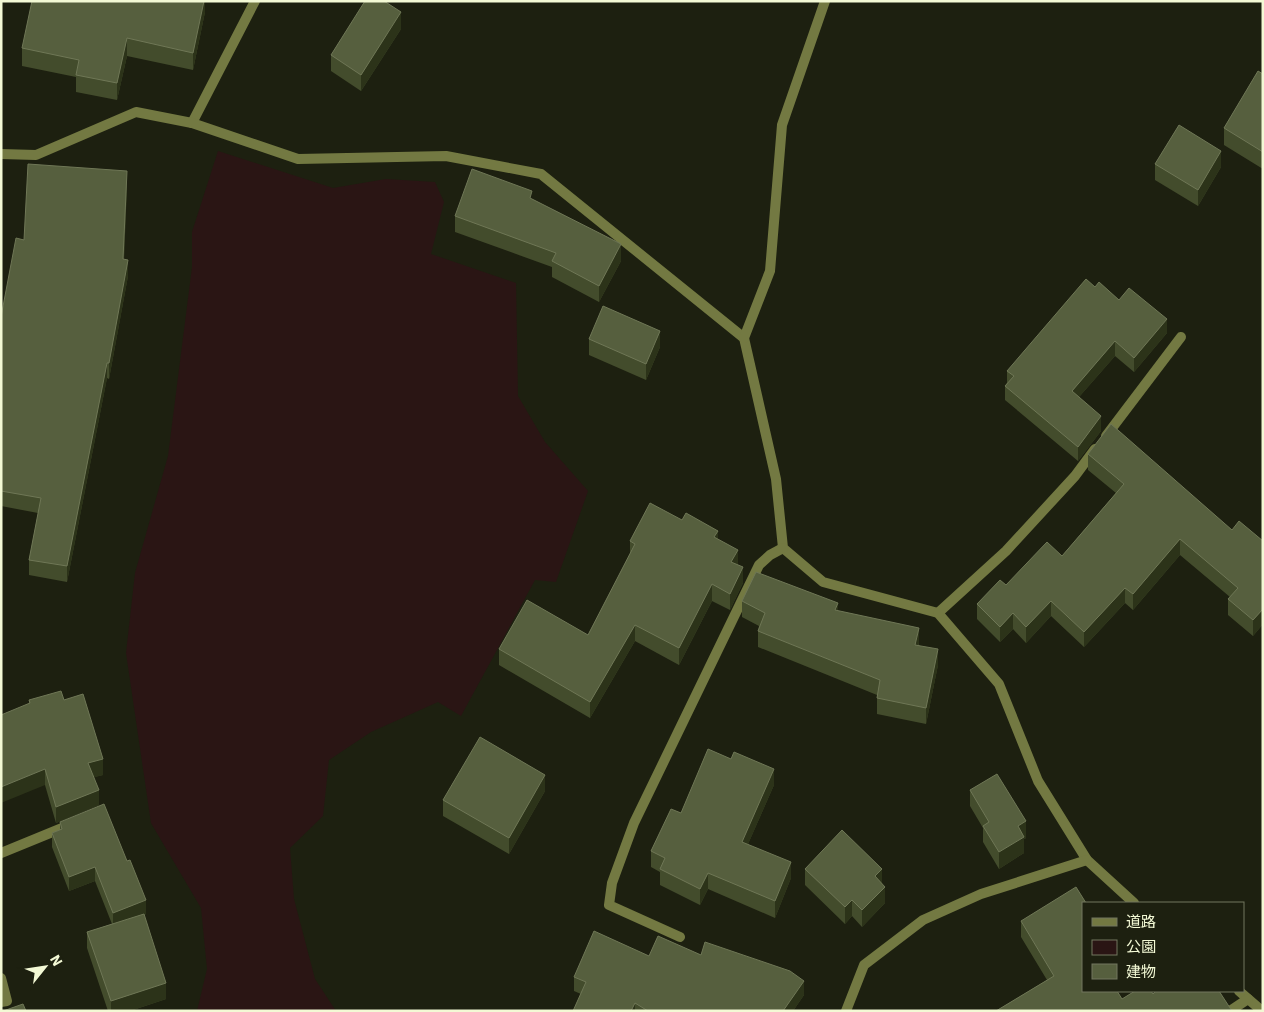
<svg xmlns="http://www.w3.org/2000/svg" width="1264" height="1012" viewBox="0 0 1264 1012" font-family="'IBM Plex Sans','Noto Sans JP',sans-serif">
	<rect width="100%" height="100%" fill="#1d2010"/>
	<polygon fill="#2a1514" points="218,151 333,188 386,179 435,182 444,202 431,254 516,283 518,396 545,442 588,491 556,582 535,580 461,716 438,702 371,732 329,760 323,816 290,848 294,899 315,979 336,1011 197,1011 207,969 201,908 151,823 126,653 135,573 168,456 192,267 192,232"/>
	<g fill="none" stroke-linecap="round" stroke-linejoin="round">
		<g stroke="#737942" stroke-width="10">
			<polyline points="192,123 255,1"/>
			<polyline points="1,154 36,155 136,112 192,123 298,159 446,156 541,174 744,338 776,479 783,548 823,582 938,613 999,684 1038,781 1087,860 1134,903"/>
			<polyline points="744,338 770,271 782,125 825,1"/>
			<polyline points="1106,436 1181,337"/>
			<polyline points="938,613 1006,551 1075,476 1095,449"/>
			<polyline points="1,853 72,824"/>
			<polyline points="680,937 609,905 612,883 634,823 759,565 770,555 783,548"/>
			<polyline points="1,978 7,1001 1,1002"/>
			<polyline points="1239,991 1262,1011"/>
			<polyline points="846,1011 864,965 923,920 981,894 1087,860"/>
			<polyline points="1230,1011 1248,999"/>
		</g>
	</g>
	<g fill="#434c2c">
		<polygon points="205,1 205,12 193,70 127,56 117,100 76,92 76,77 22,66 22,48"/>
		<polygon points="401,29 361,91 331,71 331,55"/>
		<polygon points="1263,74 1263,169 1224,145 1224,128"/>
		<polygon points="1155,164 1221,167 1198,206 1155,180"/>
		<polygon points="127,186 124,260 128,276 109,379 107,378 67,582 29,575 29,560 38,513 1,506 1,317 24,240"/>
		<polygon points="532,199 621,261 599,302 552,277 552,267 455,232 455,216"/>
		<polygon points="1095,287 1119,300 1167,333 1134,372 1115,356 1079,397 1101,431 1078,461 1005,400 1005,386 1007,383 1007,371"/>
		<polygon points="589,339 660,347 646,380 589,355"/>
		<polygon points="1088,454 1232,530 1263,541 1263,624 1253,636 1228,615 1228,599 1230,597 1180,555 1133,610 1125,603 1084,647 1051,616 1026,643 1013,629 1000,642 977,619 977,604 1006,585 1062,556 1116,493 1088,470"/>
		<polygon points="718,539 738,565 743,583 730,610 712,601 679,665 635,641 590,718 499,665 499,649 588,635 630,554 630,541"/>
		<polygon points="742,601 838,611 919,643 919,645 938,665 926,724 877,714 877,695 758,647 758,631 759,626 742,617"/>
		<polygon points="29,700 64,700 103,775 94,777 99,805 56,823 45,785 29,704"/>
		<polygon points="774,785 748,844 791,878 775,918 708,889 700,905 660,885 660,872 651,867 651,851 681,813"/>
		<polygon points="970,790 1026,838 1024,839 1024,853 999,869 983,842 983,828 970,806"/>
		<polygon points="545,791 509,854 443,816 443,800"/>
		<polygon points="60,822 146,914 144,915 166,999 130,1011 108,1011 87,948 87,932 112,924 95,881 69,891 52,847 52,833 60,830"/>
		<polygon points="805,869 882,883 885,903 862,927 852,916 845,924 805,885"/>
		<polygon points="1021,921 1083,991 1122,999 1153,994 1232,1011 996,1011 1047,980 1021,937"/>
		<polygon points="701,955 804,995 793,1011 573,1011 581,994 574,991 574,977 649,956"/>
	</g>
	<g fill="#2c3319">
		<polygon points="203,1 205,1 205,12 193,70 193,53"/>
		<polygon points="401,12 401,29 361,91 361,75"/>
		<polygon points="127,38 127,56 117,100 117,83"/>
		<polygon points="1221,151 1221,167 1198,206 1198,190"/>
		<polygon points="127,171 127,186 123,275 123,259"/>
		<polygon points="621,244 621,261 599,302 599,286"/>
		<polygon points="128,260 128,276 109,379 109,363"/>
		<polygon points="1167,319 1167,333 1134,372 1134,358"/>
		<polygon points="660,331 660,347 646,380 646,364"/>
		<polygon points="1115,341 1115,356 1072,405 1072,391"/>
		<polygon points="107,363 107,378 67,582 67,566"/>
		<polygon points="1101,416 1101,431 1078,461 1078,447"/>
		<polygon points="718,531 718,547 714,537"/>
		<polygon points="1180,539 1180,555 1133,610 1133,594"/>
		<polygon points="738,550 738,566 731,562"/>
		<polygon points="743,567 743,583 730,610 730,594"/>
		<polygon points="712,584 712,601 679,665 679,648"/>
		<polygon points="1125,588 1125,603 1084,647 1084,632"/>
		<polygon points="1051,601 1051,616 1026,643 1026,627"/>
		<polygon points="838,603 838,619 835,610"/>
		<polygon points="1263,609 1263,624 1253,636 1253,620"/>
		<polygon points="1013,613 1013,629 1000,642 1000,627"/>
		<polygon points="635,625 635,641 590,718 590,702"/>
		<polygon points="919,628 919,643 915,660 915,645"/>
		<polygon points="938,649 938,665 926,724 926,708"/>
		<polygon points="103,759 103,775 88,779 88,763"/>
		<polygon points="45,769 45,785 1,803 1,787"/>
		<polygon points="774,769 774,785 742,858 742,842"/>
		<polygon points="545,775 545,791 509,854 509,838"/>
		<polygon points="99,790 99,805 56,823 56,807"/>
		<polygon points="1026,821 1026,838 1024,839 1024,853 999,869 999,852 1018,826"/>
		<polygon points="791,862 791,878 775,918 775,901"/>
		<polygon points="95,867 95,881 69,891 69,877"/>
		<polygon points="882,869 882,885 875,876"/>
		<polygon points="708,873 708,889 700,905 700,889"/>
		<polygon points="885,887 885,903 862,927 862,910"/>
		<polygon points="146,900 146,914 113,927 113,913"/>
		<polygon points="852,900 852,916 845,924 845,907"/>
		<polygon points="804,981 804,995 793,1011 783,1011"/>
		<polygon points="166,983 166,999 130,1011 111,1011 111,1001"/>
		<polygon points="635,1003 635,1011 631,1011"/>
	</g>
	<g fill="#565f3e" stroke="#6f7756">
		<polygon points="32,1 204,1 193,53 127,38 117,83 76,75 79,60 22,48"/>
		<polygon points="365,1 384,1 401,12 361,75 331,55"/>
		<polygon points="1258,71 1263,74 1263,152 1224,128"/>
		<polygon points="1179,125 1221,151 1198,190 1155,164"/>
		<polygon points="28,164 127,171 123,259 128,260 109,363 107,363 67,566 29,560 41,498 1,491 1,317 16,238 24,240"/>
		<polygon points="472,169 532,191 530,198 621,244 599,286 552,261 556,253 455,216"/>
		<polygon points="1086,279 1095,287 1099,282 1119,300 1129,288 1167,319 1134,358 1115,341 1072,391 1101,416 1078,447 1005,386 1014,376 1007,371"/>
		<polygon points="603,306 660,331 646,364 589,339"/>
		<polygon points="1111,424 1232,530 1239,521 1263,541 1263,609 1253,620 1228,599 1238,588 1180,539 1133,594 1125,588 1084,632 1051,601 1026,627 1013,613 1000,627 977,604 1000,580 1006,585 1047,542 1062,556 1124,484 1088,454"/>
		<polygon points="650,503 682,520 686,513 718,531 714,537 738,550 731,562 743,567 730,594 712,584 679,648 635,625 590,702 499,649 527,600 588,635 635,544 630,541"/>
		<polygon points="756,572 838,603 835,610 919,628 915,645 938,649 926,708 877,698 880,680 758,631 765,613 742,601"/>
		<polygon points="61,691 64,700 83,694 103,759 88,763 99,790 56,807 45,769 1,787 1,715 30,703 29,700"/>
		<polygon points="480,737 545,775 509,838 443,800"/>
		<polygon points="708,749 731,759 734,752 774,769 742,842 791,862 775,901 708,873 700,889 660,869 665,858 651,851 671,809 681,813"/>
		<polygon points="997,774 1026,821 1018,826 1024,837 999,852 983,826 989,822 970,790"/>
		<polygon points="104,804 127,861 130,860 146,900 113,913 95,867 69,877 52,833 62,829 60,822"/>
		<polygon points="842,830 882,869 875,876 885,887 862,910 852,900 845,907 805,869"/>
		<polygon points="1076,887 1086,903 1083,903 1083,991 1117,991 1122,999 1135,991 1151,991 1153,994 1156,991 1219,991 1232,1011 996,1011 1054,976 1021,921"/>
		<polygon points="144,914 166,983 111,1001 87,932"/>
		<polygon points="594,931 649,956 658,936 701,955 705,942 790,971 804,981 783,1011 648,1011 635,1003 631,1011 573,1011 586,982 574,977"/>
		<polygon points="23,1004 26,1011 3,1011"/>
	</g>
	<rect width="1264" height="1012" fill="none" stroke="#f3f9d5" stroke-width="5"/>
	<rect x="1082" y="902" width="162" height="90" fill="#1d2010" stroke="#73775f"/>
	<rect x="1092" y="918" width="25" height="8" fill="#737942" stroke="#73775f"/>
	<text x="1126" y="927" font-size="15" fill="#f3f9d5">道路</text>
	<rect x="1092" y="940" width="25" height="15" fill="#2a1514" stroke="#73775f"/>
	<text x="1126" y="952" font-size="15" fill="#f3f9d5">公園</text>
	<rect x="1092" y="964" width="25" height="15" fill="#565f3e" stroke="#73775f"/>
	<text x="1126" y="977" font-size="15" fill="#f3f9d5">建物</text>
	<g transform="translate(45 967) rotate(60)" stroke="#1d2010" stroke-width="4" paint-order="stroke">
	<path d="M0-4L9 19L0 12L-9 19Z" fill="#f3f9d5"/>
	<text y="-8" font-size="14" font-weight="bold" text-anchor="middle" fill="#f3f9d5">N</text>
	</g>
</svg>
